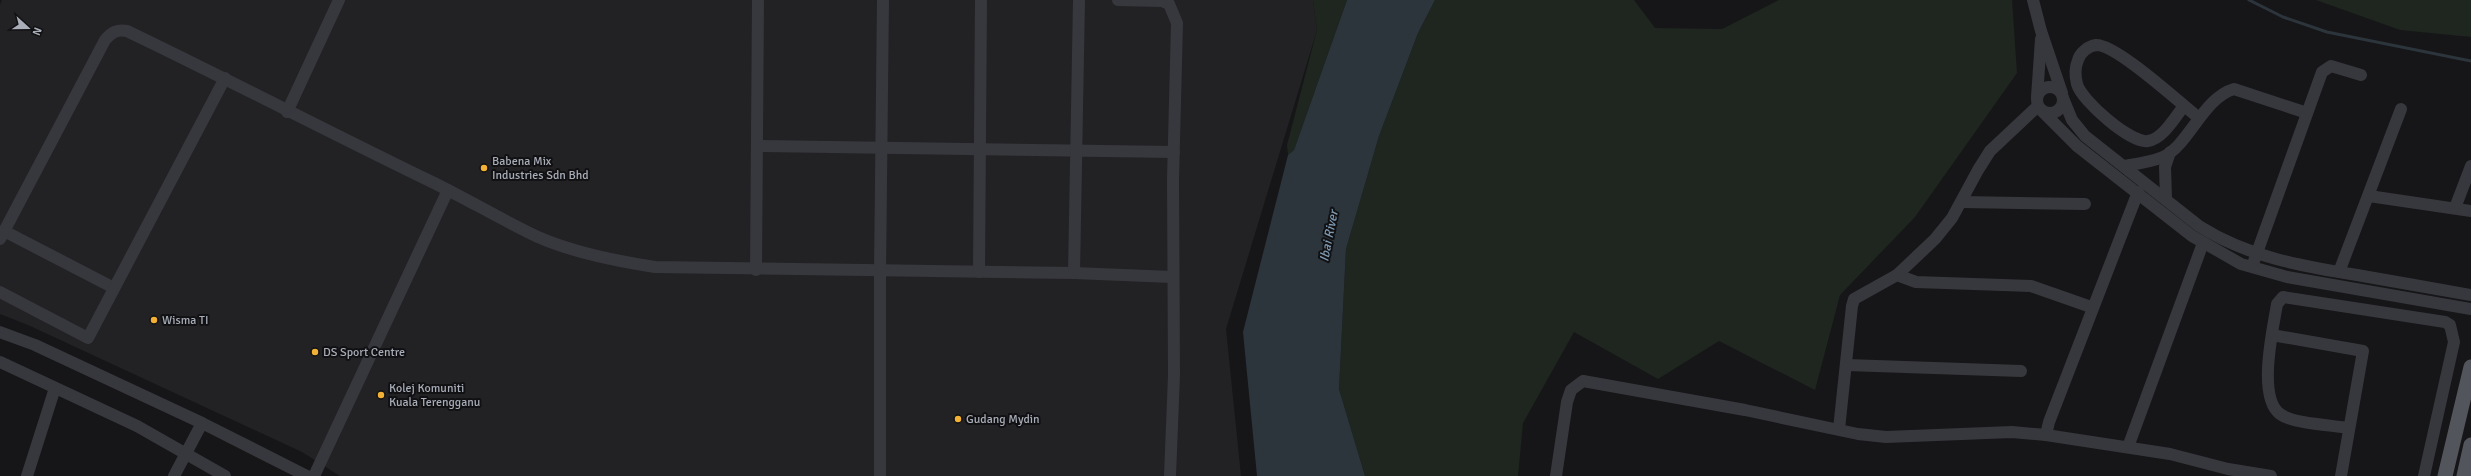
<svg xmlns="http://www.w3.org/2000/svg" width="2471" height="476" viewBox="0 0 2471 476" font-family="Signika,sans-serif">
	<rect width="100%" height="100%" fill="#161618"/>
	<polygon fill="#222225" points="2,0 1313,0 1317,30 1226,329 1241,476 340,476 302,452 28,325 0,314 0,5"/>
	<g fill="#1e261f">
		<polygon points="1313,0 1347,0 1294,150 1288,155 1287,145 1317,30"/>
		<polygon points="1435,0 1634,0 1655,28 1722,29 1779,0 2012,0 2017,73 1915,217 1840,295 1815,390 1719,341 1658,379 1574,332 1523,423 1518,476 1365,476 1339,389 1346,249 1379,136 1418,33"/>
		<polygon points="2316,0 2471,0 2471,37 2400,30"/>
	</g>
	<polygon fill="#2c353c" points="1347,0 1435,0 1418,33 1379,136 1346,249 1339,389 1365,476 1257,476 1243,332 1288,155 1294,150"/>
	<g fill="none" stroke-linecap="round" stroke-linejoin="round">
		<polyline stroke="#2c353c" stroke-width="3" points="2249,0 2283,17 2327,32 2471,61"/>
		<g stroke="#37383d" stroke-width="12">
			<polyline points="1118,0 1162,1 1169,4 1177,23 1173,179 1174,375 1170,476"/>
			<polyline points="2033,0 2041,31 2062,93"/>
			<circle cx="2050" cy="100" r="13"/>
			<polyline points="2037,97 2041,39"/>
			<path d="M 2063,98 L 2072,120 L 2085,136 L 2199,226 C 2248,257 2301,266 2357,275 C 2395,282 2433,288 2471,295"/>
			<path d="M 2184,106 C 2175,117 2163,139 2148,141 C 2131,144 2081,100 2077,84 C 2075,76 2075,67 2078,60 C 2080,53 2088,46 2096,45 C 2116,44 2180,103 2199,118"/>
			<polyline points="2040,109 2077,146 2192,236 2241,264 2287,277 2471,309"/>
			<polyline points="287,112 339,0"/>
			<polyline points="757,146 1174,152"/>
			<path d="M 2124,166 C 2136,164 2151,162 2163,157 C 2189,145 2203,98 2234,89 L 2307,113"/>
			<polyline points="2369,196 2471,211"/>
			<polyline points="2166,199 2165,167 2170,152"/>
			<polyline points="1962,202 2085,204"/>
			<polyline points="2455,208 2471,166"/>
			<polyline points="4,231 114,288"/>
			<path d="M 0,239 L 105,40 C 112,32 117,29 127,31 C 229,80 329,132 430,181 C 467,199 502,220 538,237 C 574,253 616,261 655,267 L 1074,273 L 1172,277"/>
			<polyline points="2254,261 2322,72 2331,66 2361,75"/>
			<polyline points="756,270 758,0"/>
			<polyline points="979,272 981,0"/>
			<polyline points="2339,272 2401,109"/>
			<polyline points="1074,273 1079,0"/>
			<polyline points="1897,275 1916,282 2031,286 2091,307"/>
			<polyline points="0,292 88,338 225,78"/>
			<polyline points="0,332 35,345 202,423 307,476"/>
			<polyline points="2272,335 2363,351 2341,476"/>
			<polyline points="0,362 137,426 225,476"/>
			<polyline points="1847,365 2021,371"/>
			<path d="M 2349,428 C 2331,425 2294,424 2280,414 C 2257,397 2273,329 2277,304 L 2283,297 L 2445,322 L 2450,325 L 2454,342 L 2424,476"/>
			<polyline points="1839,429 1852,306 1854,299 1897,275 1935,239 1952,218 1978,170 1990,151 2038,106"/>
			<polyline points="2046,435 2049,422 2138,192"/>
			<polyline points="2128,447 2203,243"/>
			<polyline points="27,476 55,388"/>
			<polyline points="174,476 202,423"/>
			<polyline points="314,476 448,190"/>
			<polyline points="880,476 880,272 883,0"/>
			<polyline points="1556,476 1567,402 1571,390 1583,381 1745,410 1858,434 1886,437 2012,432 2046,435 2170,454 2228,469 2271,476"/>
		</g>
		<g stroke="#53555c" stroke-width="15">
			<polyline points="2445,476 2471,367"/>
			<polyline points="2464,476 2471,445"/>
		</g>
	</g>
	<g fill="#f2b134" stroke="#111113" stroke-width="1.5">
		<circle cx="484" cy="168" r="4"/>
		<circle cx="154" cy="320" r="4"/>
		<circle cx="315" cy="352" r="4"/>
		<circle cx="381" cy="395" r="4"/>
		<circle cx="958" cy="419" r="4"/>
	</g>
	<g text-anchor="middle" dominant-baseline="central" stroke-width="4" stroke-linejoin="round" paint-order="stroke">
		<g font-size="12" fill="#a8adb8" stroke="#111113" text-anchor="start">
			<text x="492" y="161">Babena Mix<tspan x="492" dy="14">Industries Sdn Bhd</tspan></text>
			<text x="162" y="320">Wisma TI</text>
			<text x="323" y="352">DS Sport Centre</text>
			<text x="389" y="388">Kolej Komuniti<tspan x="389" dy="14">Kuala Terengganu</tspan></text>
			<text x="966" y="419">Gudang Mydin</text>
		</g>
		<g font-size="13" font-style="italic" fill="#7f9bb3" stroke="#111113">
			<text transform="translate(1329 236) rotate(-79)">Ibai River</text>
		</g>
	</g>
	<g transform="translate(28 28) rotate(111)" stroke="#111113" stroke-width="3" paint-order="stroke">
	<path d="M0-3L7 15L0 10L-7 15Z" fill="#a8adb8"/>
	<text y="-6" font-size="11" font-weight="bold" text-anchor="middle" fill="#a8adb8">N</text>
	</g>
</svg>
